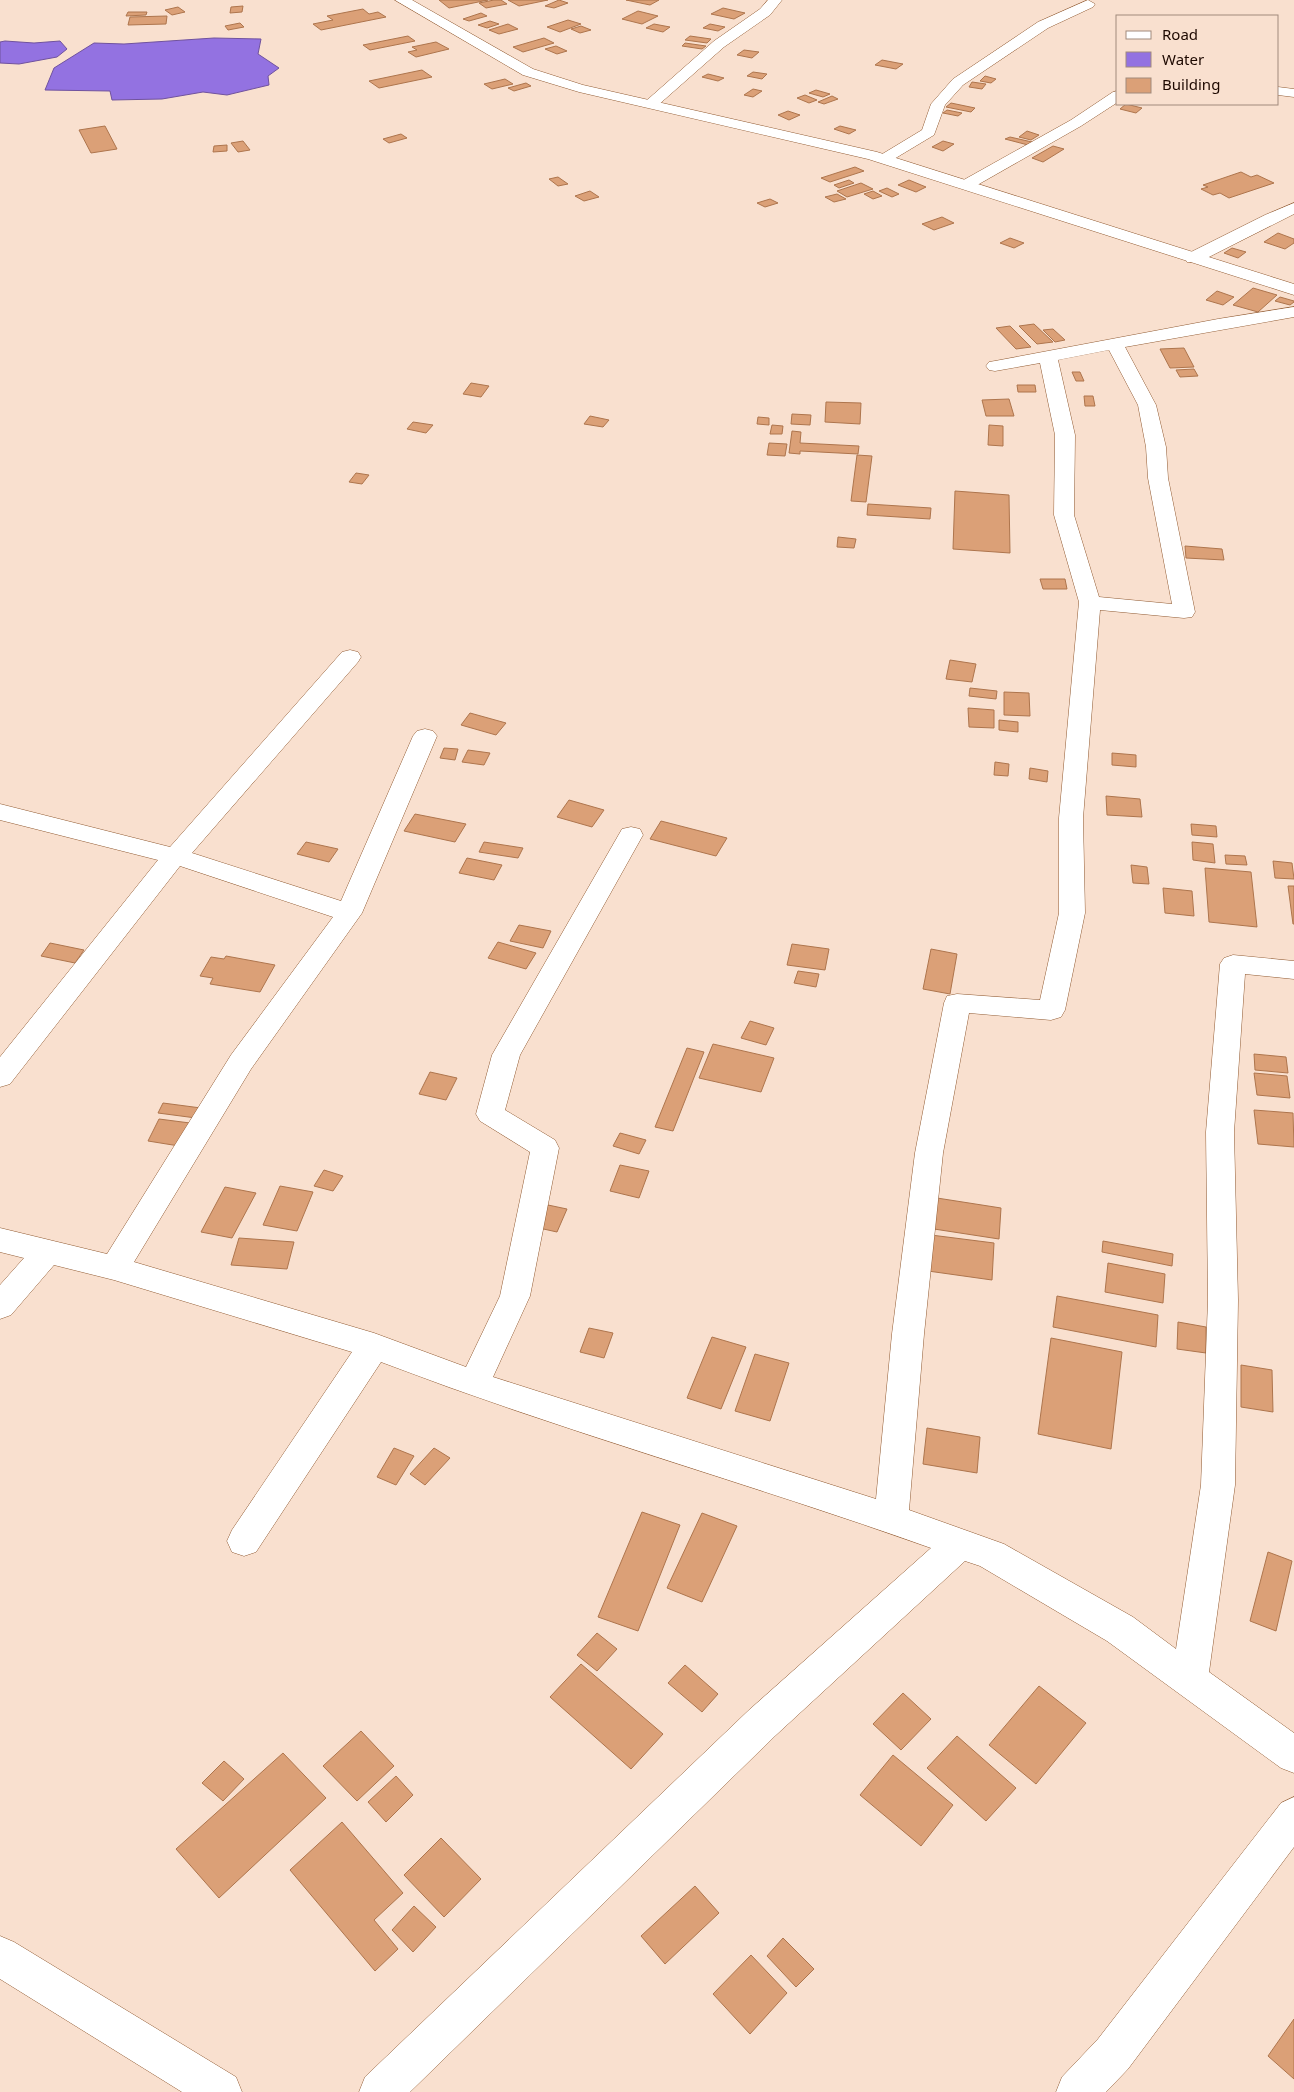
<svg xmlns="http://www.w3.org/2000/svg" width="1294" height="2092" viewBox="0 0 1294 2092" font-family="'Noto Sans',sans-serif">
	<rect width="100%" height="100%" fill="#f9e0cf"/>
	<g fill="#9372e1" stroke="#70529e">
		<polygon points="214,38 261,39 258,54 279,68 268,76 269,85 227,95 203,92 162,99 112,100 110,91 45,90 54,68 94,43 124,44"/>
		<polygon points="5,41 34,43 60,41 67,49 57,57 19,64 0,63 0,42"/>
	</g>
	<g fill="#dba077" stroke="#ae754d">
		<polygon points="439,0 488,0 449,8"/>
		<polygon points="494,0 501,0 507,4 486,8 479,3"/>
		<polygon points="508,0 548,0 519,6"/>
		<polygon points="559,0 568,3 554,8 545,6"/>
		<polygon points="626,0 659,0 650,5"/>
		<polygon points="243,6 242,12 230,13 231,7"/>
		<polygon points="178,7 185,12 172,15 165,10"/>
		<polygon points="723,8 745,13 734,19 711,14"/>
		<polygon points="363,9 369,14 378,12 386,17 321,30 313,24 333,20 327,16"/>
		<polygon points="638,11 658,16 642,24 622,19"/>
		<polygon points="128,12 147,12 146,15 126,16"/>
		<polygon points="481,13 487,16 469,21 463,19"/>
		<polygon points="167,16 166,24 128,25 130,17"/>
		<polygon points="568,20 581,24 560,32 547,27"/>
		<polygon points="490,21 499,24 487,28 478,25"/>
		<polygon points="240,23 244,27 228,30 225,26"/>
		<polygon points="508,24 518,29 499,34 489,30"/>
		<polygon points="654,24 670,27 663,32 646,28"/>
		<polygon points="710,24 725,27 718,31 703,28"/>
		<polygon points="581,26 591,30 580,33 571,29"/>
		<polygon points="408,36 415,41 370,50 363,45"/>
		<polygon points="690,36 711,39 707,43 685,40"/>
		<polygon points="544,38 554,43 523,52 513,47"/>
		<polygon points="436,42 449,49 416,57 408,52 417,50 412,47"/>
		<polygon points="685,43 706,46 702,49 682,46"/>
		<polygon points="556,46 567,51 557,54 545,49"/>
		<polygon points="744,50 759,52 752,58 737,55"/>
		<polygon points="882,60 903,64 896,69 875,65"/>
		<polygon points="422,70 432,77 379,88 369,81"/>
		<polygon points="753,72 767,74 762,79 747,76"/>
		<polygon points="708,74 724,78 718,81 702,77"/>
		<polygon points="985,76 996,79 991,83 980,81"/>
		<polygon points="505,79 513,84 492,89 484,84"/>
		<polygon points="972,82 986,84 982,89 969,87"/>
		<polygon points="526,83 531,86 514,91 508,88"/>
		<polygon points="753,89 762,91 753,97 744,95"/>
		<polygon points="816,90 830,94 823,97 809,93"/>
		<polygon points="805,95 817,100 809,103 797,98"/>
		<polygon points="832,96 838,99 824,104 818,102"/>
		<polygon points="951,103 975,108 971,112 946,107"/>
		<polygon points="1126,104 1142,108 1136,113 1120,109"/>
		<polygon points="947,110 962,113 958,116 943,113"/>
		<polygon points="788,111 800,115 789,120 778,115"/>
		<polygon points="105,126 117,149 91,153 79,130"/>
		<polygon points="840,126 856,130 849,134 834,129"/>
		<polygon points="1027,131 1039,135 1031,140 1019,137"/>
		<polygon points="401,134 407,138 389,143 383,139"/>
		<polygon points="1010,137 1032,142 1028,145 1005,139"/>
		<polygon points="243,141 250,150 238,152 231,143"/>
		<polygon points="943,141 954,144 943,151 932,147"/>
		<polygon points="227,145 227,151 213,152 214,146"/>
		<polygon points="1053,146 1064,149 1043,162 1032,158"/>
		<polygon points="855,167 864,171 830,182 821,178"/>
		<polygon points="1241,172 1251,177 1257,175 1274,183 1229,198 1220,193 1213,195 1201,189 1208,187 1203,185"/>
		<polygon points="558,177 568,184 558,186 549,179"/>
		<polygon points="849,180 854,183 839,188 834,185"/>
		<polygon points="909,180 926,187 916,192 898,185"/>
		<polygon points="861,183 873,189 847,197 837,191"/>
		<polygon points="887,188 899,194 892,197 879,191"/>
		<polygon points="590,191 599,197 584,201 575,196"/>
		<polygon points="873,191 882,196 873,199 864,194"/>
		<polygon points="837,194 846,199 834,202 825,197"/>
		<polygon points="770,199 778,203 765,207 757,203"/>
		<polygon points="942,217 954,223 934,230 922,224"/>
		<polygon points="1278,233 1294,239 1294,243 1285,249 1264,242"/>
		<polygon points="1010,238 1024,243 1014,248 1000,243"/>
		<polygon points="1232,248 1246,252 1238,258 1224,253"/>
		<polygon points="1253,288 1277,295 1258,312 1233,305"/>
		<polygon points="1217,291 1234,297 1223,305 1206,300"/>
		<polygon points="1280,297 1294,301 1294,302 1290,305 1275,301"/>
		<polygon points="1034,324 1053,342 1037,344 1019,326"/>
		<polygon points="1010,326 1031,347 1016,349 996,328"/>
		<polygon points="1053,329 1065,340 1055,342 1043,330"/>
		<polygon points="1184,348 1194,367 1170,368 1160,349"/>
		<polygon points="1194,369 1198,376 1180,377 1176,370"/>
		<polygon points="1072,372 1080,372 1084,381 1076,381"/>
		<polygon points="471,383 489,386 481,397 463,394"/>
		<polygon points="1017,385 1035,385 1036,392 1018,392"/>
		<polygon points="1084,396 1093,396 1095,406 1085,406"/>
		<polygon points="1009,399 1014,416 986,416 982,400"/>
		<polygon points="826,402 861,403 860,424 825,422"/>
		<polygon points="792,414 811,415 810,425 791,424"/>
		<polygon points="590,416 609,420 603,427 584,424"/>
		<polygon points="758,417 769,418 769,425 757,424"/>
		<polygon points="413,422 433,425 426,433 407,429"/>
		<polygon points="772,425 783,426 782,434 770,434"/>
		<polygon points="989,425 1003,426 1003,446 988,445"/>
		<polygon points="792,431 801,432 800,443 859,446 858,454 800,451 800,454 789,453"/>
		<polygon points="769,443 787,444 785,456 767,455"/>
		<polygon points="857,455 872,456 866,502 851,501"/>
		<polygon points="356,473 369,475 362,484 349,482"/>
		<polygon points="955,491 1009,495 1010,553 953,549"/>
		<polygon points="868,504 931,508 930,519 867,515"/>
		<polygon points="838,537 856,539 854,548 837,547"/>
		<polygon points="1185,546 1222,549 1224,560 1186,558"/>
		<polygon points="1040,579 1065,579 1067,589 1043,589"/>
		<polygon points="950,660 976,664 972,682 946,679"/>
		<polygon points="970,688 997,691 996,699 969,696"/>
		<polygon points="1004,692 1029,693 1030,716 1004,715"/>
		<polygon points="968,708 994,710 994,728 969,727"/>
		<polygon points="470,713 506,723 496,735 461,725"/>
		<polygon points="999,720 1018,722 1018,732 999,730"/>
		<polygon points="444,748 458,749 455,760 440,758"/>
		<polygon points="468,750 490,753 484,765 462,762"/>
		<polygon points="1112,753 1136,755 1136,767 1112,765"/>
		<polygon points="995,762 1009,764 1008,776 994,775"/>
		<polygon points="1030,768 1048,771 1047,782 1029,779"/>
		<polygon points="1106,796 1140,799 1142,817 1107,815"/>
		<polygon points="569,800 604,810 592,827 557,817"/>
		<polygon points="415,814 466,824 455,842 404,831"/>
		<polygon points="661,821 727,838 716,856 650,839"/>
		<polygon points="1191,824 1216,826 1217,837 1192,835"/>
		<polygon points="306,842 338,849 329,862 297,854"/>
		<polygon points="484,842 523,848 518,858 479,852"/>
		<polygon points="1192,842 1213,844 1215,863 1193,860"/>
		<polygon points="1225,855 1245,856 1247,865 1226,864"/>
		<polygon points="467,858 502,865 494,880 459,873"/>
		<polygon points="1273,861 1292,863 1294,879 1275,878"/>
		<polygon points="1131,865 1147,867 1149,884 1133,883"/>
		<polygon points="1205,868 1251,872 1257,927 1209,922"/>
		<polygon points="1288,886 1294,886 1294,924 1293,924"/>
		<polygon points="1163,888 1192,891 1194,916 1165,913"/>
		<polygon points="519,925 551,931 543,948 510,941"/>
		<polygon points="498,942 536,953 526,969 488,958"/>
		<polygon points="50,943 84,950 75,963 41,956"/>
		<polygon points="792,944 829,949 825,970 787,965"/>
		<polygon points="931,949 957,954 950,994 923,989"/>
		<polygon points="226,956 275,965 260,992 210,984 213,978 200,976 211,957 224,959"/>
		<polygon points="798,971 819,974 816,987 794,983"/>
		<polygon points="750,1021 774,1028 766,1045 741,1038"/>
		<polygon points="713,1044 774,1058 761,1092 699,1078"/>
		<polygon points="687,1048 704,1052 673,1131 655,1127"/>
		<polygon points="1254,1054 1286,1057 1288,1073 1255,1070"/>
		<polygon points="430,1072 457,1078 446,1100 419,1094"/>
		<polygon points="1254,1073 1287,1076 1290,1098 1257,1095"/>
		<polygon points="163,1103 201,1108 196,1118 158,1113"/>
		<polygon points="1254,1110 1293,1113 1294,1147 1258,1144"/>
		<polygon points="159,1119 190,1123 179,1146 148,1141"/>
		<polygon points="620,1133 646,1140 639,1154 613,1146"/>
		<polygon points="620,1165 649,1171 639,1198 610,1191"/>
		<polygon points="324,1170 343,1176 333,1191 314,1186"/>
		<polygon points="280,1186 313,1192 297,1231 263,1225"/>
		<polygon points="225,1187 256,1193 232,1238 201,1232"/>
		<polygon points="937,1198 1001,1208 999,1239 934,1229"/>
		<polygon points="548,1205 567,1209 557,1232 539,1228"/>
		<polygon points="931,1235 994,1243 992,1280 928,1271"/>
		<polygon points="239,1238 294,1242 287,1269 231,1265"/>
		<polygon points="1103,1241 1173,1254 1172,1266 1102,1252"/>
		<polygon points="1108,1263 1165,1274 1163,1303 1105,1292"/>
		<polygon points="1057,1296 1158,1315 1156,1347 1053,1327"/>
		<polygon points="1178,1322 1206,1327 1206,1353 1177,1349"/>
		<polygon points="589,1328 613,1333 604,1358 580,1352"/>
		<polygon points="712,1337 746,1347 721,1409 687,1398"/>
		<polygon points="1051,1338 1122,1352 1111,1449 1038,1434"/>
		<polygon points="755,1354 789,1363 770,1421 735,1411"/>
		<polygon points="1241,1365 1272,1370 1273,1412 1241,1407"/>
		<polygon points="927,1428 980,1437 977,1473 923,1464"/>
		<polygon points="394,1448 414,1456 396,1485 377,1477"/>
		<polygon points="434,1448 450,1458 425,1485 410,1474"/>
		<polygon points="642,1512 680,1525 638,1631 598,1617"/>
		<polygon points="702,1513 737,1526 702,1602 667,1588"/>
		<polygon points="1268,1552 1292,1561 1276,1631 1250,1621"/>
		<polygon points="597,1633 617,1649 597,1671 577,1655"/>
		<polygon points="581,1664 663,1734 631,1769 550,1697"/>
		<polygon points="685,1665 718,1694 702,1712 668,1683"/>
		<polygon points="1039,1686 1086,1723 1036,1784 989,1745"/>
		<polygon points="903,1693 931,1719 901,1750 873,1724"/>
		<polygon points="361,1731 394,1766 357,1801 323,1766"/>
		<polygon points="957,1736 1016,1788 986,1821 927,1768"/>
		<polygon points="283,1753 326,1798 219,1898 176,1849"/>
		<polygon points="893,1755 953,1805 921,1846 860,1795"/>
		<polygon points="224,1761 244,1779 223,1801 202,1783"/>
		<polygon points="396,1776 413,1795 386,1822 368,1802"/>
		<polygon points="342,1822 403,1893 374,1920 398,1949 375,1971 290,1870"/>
		<polygon points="441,1838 481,1879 444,1917 404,1875"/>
		<polygon points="695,1886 719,1913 665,1964 641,1936"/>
		<polygon points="414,1906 436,1927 413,1952 392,1930"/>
		<polygon points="783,1938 814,1969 796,1987 767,1956"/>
		<polygon points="751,1955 787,1993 750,2034 713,1994"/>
		<polygon points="1294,2019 1294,2079 1268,2056"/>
	</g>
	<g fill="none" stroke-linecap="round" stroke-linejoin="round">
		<defs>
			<g id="minor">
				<polygon points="768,0 782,0 770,15 724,47 656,107 646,107 644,104 646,101 714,41 760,9"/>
				<polygon points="1088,0 1095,4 1093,7 1048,28 963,85 945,105 934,135 889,162 879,162 876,159 879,156 922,130 931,104 953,79 1038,22"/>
				<polygon points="1278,87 1294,89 1294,97 1278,95"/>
				<polygon points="1118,91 1118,102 1081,126 972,188 960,188 958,185 960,182 1071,120 1113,92"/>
				<polygon points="1294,203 1294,214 1199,262 1187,262 1185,258 1187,254 1265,215"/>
				<path d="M 1294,307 L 1294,317 L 1125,347 L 1156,405 L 1166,447 L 1168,478 L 1195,612 L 1192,617 L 1184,618 L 1100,610 L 1083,818 L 1085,913 L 1065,1010 L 1061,1017 L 1051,1020 L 969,1013 L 943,1153 L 924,1334 L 909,1510 L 1004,1544 L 1133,1617 L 1176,1649 L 1201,1485 L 1208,1300 L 1206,1132 L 1220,964 L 1224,958 L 1233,955 L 1294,961 L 1294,979 L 1245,974 L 1234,1132 L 1238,1300 L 1235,1485 L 1209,1672 L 1294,1733 L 1294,1773 L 1281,1768 L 1107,1641 L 980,1566 L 965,1561 L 775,1736 L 410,2092 L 359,2092 L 365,2077 L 749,1710 L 931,1548 C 749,1483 561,1431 381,1362 L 256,1552 L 244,1556 L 232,1552 L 227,1541 L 232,1530 L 352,1352 L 114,1280 L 54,1265 L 11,1315 L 0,1319 L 0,1285 L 24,1258 L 0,1252 L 0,1228 L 107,1254 L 231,1055 L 333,917 L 180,866 L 10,1084 L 0,1087 L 0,1057 L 158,860 L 0,820 L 0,804 L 170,847 L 342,652 L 350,650 L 358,652 L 361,657 L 358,662 L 192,853 L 341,901 L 413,736 L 417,731 L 425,729 L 433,731 L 437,736 L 362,913 L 251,1069 L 134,1262 L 374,1333 L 466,1367 L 500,1296 L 530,1152 L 480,1121 L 476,1114 L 492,1055 L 622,829 L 631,827 L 640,829 L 643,835 L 520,1055 L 505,1110 L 555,1140 L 559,1148 L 530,1296 L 493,1377 L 876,1499 L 892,1334 L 915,1153 L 944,1003 L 947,996 L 957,994 L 1040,1000 L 1059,913 L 1059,818 L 1079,602 L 1054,515 L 1055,435 L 1040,363 L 995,371 L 989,370 L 986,366 L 989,362 L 995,361 L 1218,319 ZM 1109,350 L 1138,405 L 1146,447 L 1148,478 L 1172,604 L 1099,597 L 1074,515 L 1075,435 L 1058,360 Z"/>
				<polygon points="1294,1797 1294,1847 1128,2069 1106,2092 1056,2092 1062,2077 1098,2039 1281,1803"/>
				<polygon points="0,1936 14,1942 236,2077 242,2092 182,2092 0,1979"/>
			</g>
			<polygon id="tertiary" points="395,0 412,0 533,69 583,85 877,152 1294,284 1294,295 868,159 579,92 523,75"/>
		</defs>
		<use href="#minor" stroke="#915b33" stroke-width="1"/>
		<use href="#tertiary" stroke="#915b33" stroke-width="1"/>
		<use href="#minor" fill="#fff" fill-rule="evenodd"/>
		<use href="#tertiary" fill="#fff" fill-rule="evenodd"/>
	</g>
	<rect x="1116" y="15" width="162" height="90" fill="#f9e0cf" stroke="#a18a7c"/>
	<rect x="1126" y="31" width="25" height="8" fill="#ffffff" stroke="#a18a7c"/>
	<text x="1162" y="40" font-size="15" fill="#1e0900">Road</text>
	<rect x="1126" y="52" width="25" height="15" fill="#9372e1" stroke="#a18a7c"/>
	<text x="1162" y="65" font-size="15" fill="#1e0900">Water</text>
	<rect x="1126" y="78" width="25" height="15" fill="#dba077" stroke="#a18a7c"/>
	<text x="1162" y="90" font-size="15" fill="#1e0900">Building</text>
</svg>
